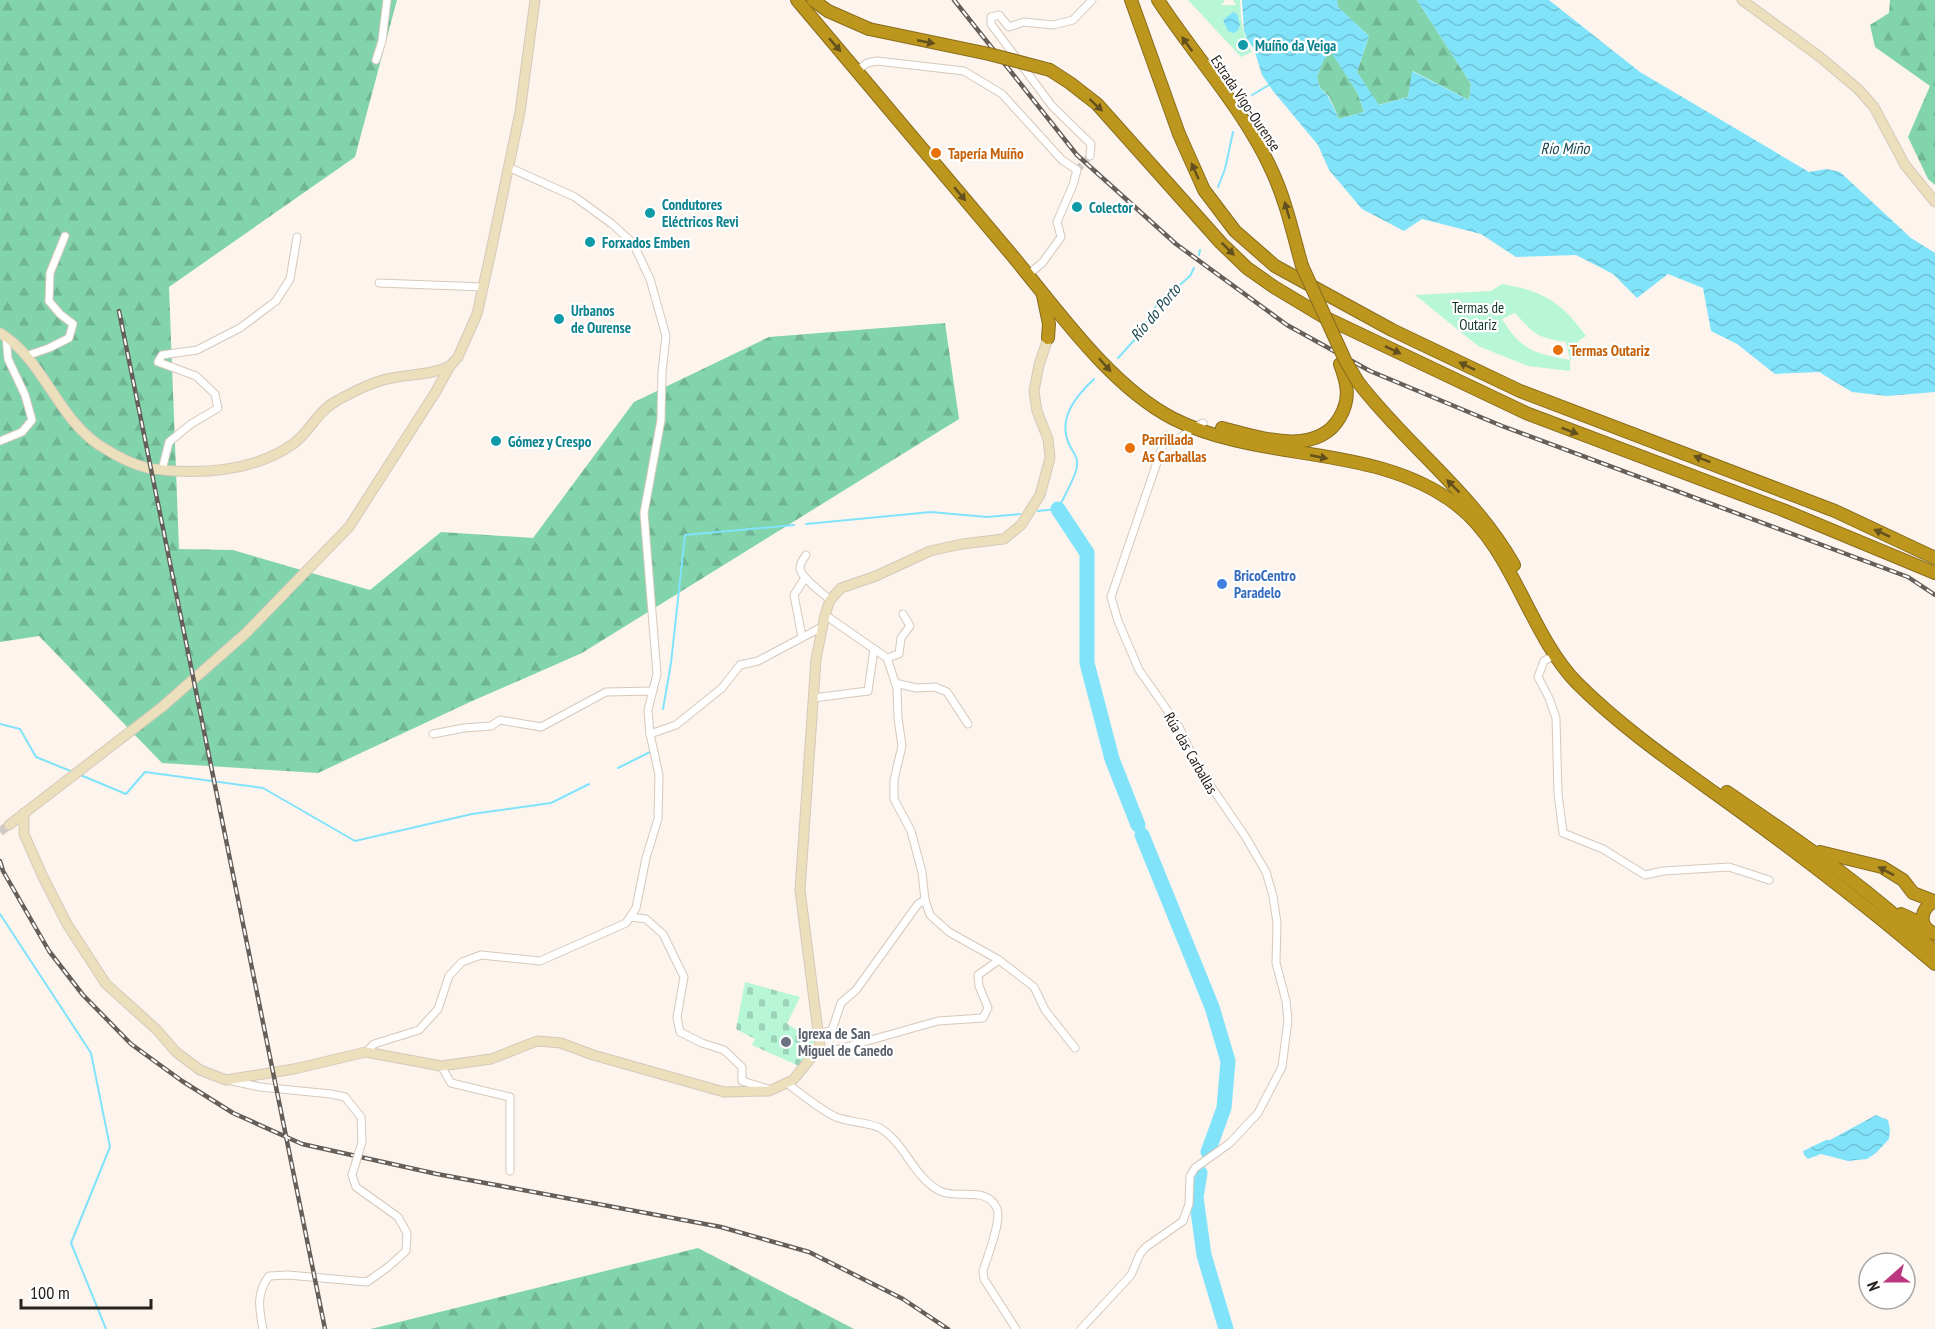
<svg xmlns="http://www.w3.org/2000/svg" width="1935" height="1329" viewBox="0 0 1935 1329" font-family="'PT Sans Narrow',sans-serif">
	<defs>
		<pattern id="forest-firs" width="22" height="20" patternUnits="userSpaceOnUse" patternTransform="scale(1.5)"><rect width="22" height="20" fill="#82d4ad"/><path d="M5 1l3.5 6h-7zM16 11l3.5 6h-7z" fill="#70b694"/></pattern>
		<pattern id="cemetery-stones" width="16" height="16" patternUnits="userSpaceOnUse" patternTransform="scale(1.5)"><rect width="16" height="16" fill="#b7f7d7"/><path d="M2 7V4a2 2 0 0 1 4 0v3zM10 15v-3a2 2 0 0 1 4 0v3z" fill="#9dd3b8"/></pattern>
		<pattern id="water-waves" width="16" height="10" patternUnits="userSpaceOnUse" patternTransform="scale(1.5)"><rect width="16" height="10" fill="#80e3fa"/><path d="M0 5q4-4 8 0t8 0" fill="none" stroke="#6fc2d6"/></pattern>
	</defs>
	<rect width="100%" height="100%" fill="#fdf4ed"/>
	<g fill="url(#forest-firs)">
		<polygon points="0,0 397,0 355,157 169,287 179,549 233,550 370,590 441,532 533,538 634,402 769,337 945,323 959,419 582,653 470,702 318,773 162,763 39,636 0,642"/>
		<polygon points="1337,0 1417,0 1471,84 1469,100 1413,71 1408,97 1378,105 1357,72 1369,36 1338,7"/>
		<polygon points="1890,0 1935,0 1935,185 1928,179 1908,137 1930,86 1875,47 1870,25 1889,13"/>
		<polygon points="1331,51 1357,92 1364,112 1339,119 1329,96 1320,88 1317,77 1324,58"/>
		<polygon points="698,1248 854,1329 371,1329"/>
	</g>
	<polygon fill="url(#cemetery-stones)" points="745,982 800,997 787,1024 815,1040 799,1066 752,1045 755,1039 736,1029"/>
	<g fill="#b7f7d7" fill-rule="evenodd">
		<path d="M 1188,0 L 1225,0 L 1221,5 L 1236,5 L 1233,0 L 1240,0 C 1241,19 1242,35 1252,52 L 1241,57 Z"/>
		<path d="M 1502,284 C 1543,291 1562,302 1586,336 L 1578,341 L 1580,355 L 1570,360 L 1570,371 L 1528,366 L 1478,346 L 1415,295 L 1491,291 ZM 1515,313 C 1534,334 1537,338 1566,342 L 1570,360 C 1535,354 1521,350 1502,319 Z"/>
	</g>
	<g fill="url(#water-waves)" fill-rule="evenodd">
		<path d="M 1242,0 L 1337,0 L 1338,7 L 1369,36 L 1357,72 L 1379,105 L 1408,97 L 1412,71 L 1469,100 L 1471,84 L 1417,0 L 1549,0 L 1640,72 L 1809,172 L 1827,169 L 1840,172 L 1911,238 L 1935,253 L 1935,392 L 1887,396 L 1852,392 L 1819,372 L 1775,374 L 1737,344 L 1711,331 L 1703,288 L 1668,274 L 1637,298 L 1613,274 L 1576,255 L 1516,257 L 1481,234 L 1422,219 L 1404,231 L 1362,209 L 1329,170 L 1318,145 L 1273,91 L 1262,75 L 1254,49 L 1247,39 L 1244,31 ZM 1331,52 L 1357,92 L 1364,112 L 1339,119 L 1328,96 L 1320,88 L 1317,77 L 1324,59 Z"/>
		<polygon points="1233,12 1237,14 1240,25 1238,30 1234,33 1228,31 1223,20"/>
		<polygon points="1876,1115 1888,1120 1890,1130 1889,1139 1876,1153 1867,1159 1848,1161 1821,1154 1808,1159 1804,1155 1803,1151 1826,1140 1830,1140"/>
	</g>
	<g fill="none" stroke-linecap="round" stroke-linejoin="round">
		<g stroke="#80e3fa" stroke-width="2">
			<polyline points="1252,95 1269,85"/>
			<polyline points="1218,187 1225,169 1233,132"/>
			<polyline points="1199,255 1200,250"/>
			<polyline points="1118,358 1138,336 1156,306 1190,276 1194,268"/>
			<path d="M 1038,511 L 1058,509 C 1063,498 1076,477 1077,466 C 1078,456 1073,453 1069,444 C 1057,418 1077,395 1094,379"/>
			<polyline points="806,524 931,512 987,517 1020,514"/>
			<polyline points="663,709 671,663 685,535 794,525"/>
			<polyline points="0,724 20,729 36,757 73,772"/>
			<polyline points="618,768 650,752"/>
			<polyline points="78,774 126,794 145,772 263,788 355,841 472,814 551,803 589,784"/>
			<polyline points="0,914 91,1053 110,1147 71,1243 106,1329"/>
		</g>
		<g stroke="#80e3fa" stroke-width="15">
			<polyline points="1058,509 1087,553 1087,663 1112,759 1138,825"/>
			<polyline points="1142,835 1212,1007 1228,1061 1224,1108 1208,1152"/>
			<polyline points="1200,1173 1196,1197 1204,1255 1226,1329"/>
		</g>
		<polyline stroke="#d2cac4" stroke-width="7" stroke-dasharray="7 3.5" stroke-linecap="butt" points="1077,170 1090,156"/>
		<polyline stroke="#d2cac4" stroke-width="9" stroke-dasharray="9 4.5" stroke-linecap="butt" points="0,832 9,825"/>
		<defs>
			<g id="street">
				<polyline points="376,60 382,41 387,0"/>
				<polyline points="857,71 867,63 877,61 964,71 1002,94 1062,160 1077,170 1073,185 1057,222 1061,237 1043,262 1028,275"/>
				<polyline points="1090,156 1091,144 1052,106 991,24 991,17 999,15 1009,27 1024,22 1053,25 1073,20 1092,0"/>
				<polyline points="379,283 483,287"/>
				<polyline points="26,356 49,348 69,338 73,324 60,314 49,301 50,273 65,236"/>
				<path d="M 1177,439 C 1187,434 1192,427 1203,423"/>
				<polyline points="0,441 22,432 32,420 25,395 8,359 6,337"/>
				<polyline points="162,470 169,442 191,424 218,408 215,394 196,376 158,362 162,355 197,350 240,328 276,301 290,279 297,237"/>
				<path d="M 806,555 C 803,559 800,563 800,568 C 800,577 823,593 830,600"/>
				<polyline points="825,615 887,658 897,688 898,718 902,746 894,780 894,799 911,831 922,872 925,900 930,915 949,932 999,960 1034,987 1045,1010 1075,1048"/>
				<polyline points="802,637 794,595 805,578"/>
				<polyline points="1555,655 1544,661 1538,677 1549,698 1556,718 1558,794 1563,833 1603,849 1645,875 1663,871 1729,867 1769,880"/>
				<polyline points="887,658 899,654 901,638 910,626 903,614"/>
				<polyline points="895,683 916,688 935,687 947,692 968,724"/>
				<polyline points="813,698 868,691 874,649"/>
				<polyline points="433,734 464,728 491,726 500,720 541,727 606,692 653,691"/>
				<polyline points="650,734 676,725 722,688 740,665 758,661 822,627"/>
				<polyline points="631,917 646,919 663,934 684,977 677,1017 680,1032 702,1043 724,1050 742,1067 742,1081 768,1089"/>
				<polyline points="819,1034 832,1030 841,1003 856,990 918,904 925,900"/>
				<polyline points="366,1052 374,1044 419,1030 438,1009 449,976 462,962 481,955 540,961 626,923 636,908 646,858 658,819 659,775 650,734 648,710 657,674 644,513 661,420 662,372 666,336 650,279 633,243 612,224 575,197 508,167"/>
				<polyline points="815,1053 839,1049 938,1021 983,1018 988,1008 979,986 978,975 999,960"/>
				<polyline points="441,1066 451,1083 510,1097 510,1171"/>
				<polyline points="232,1081 260,1087 331,1094 345,1097 361,1117 362,1142"/>
				<path d="M 787,1083 C 802,1095 819,1109 836,1117 C 848,1122 871,1123 880,1128 C 906,1144 913,1177 940,1191 C 957,1200 988,1185 997,1209 C 1002,1221 987,1257 983,1271 L 984,1279 L 1016,1329"/>
				<path d="M 263,1329 C 259,1309 256,1293 269,1276 L 288,1275 L 367,1282 L 388,1267 L 406,1251 L 407,1233 L 398,1217 L 356,1187 L 352,1175"/>
				<polyline points="1081,1329 1131,1275 1140,1254 1146,1247 1183,1221 1189,1204 1190,1176 1195,1168 1230,1143 1258,1113 1282,1067 1288,1020 1286,1001 1276,963 1277,923 1273,896 1266,872 1245,836 1197,766 1179,727 1139,670 1118,621 1111,597 1166,436"/>
			</g>
			<g id="secondary">
				<polyline points="1742,0 1820,57 1858,89 1874,107 1905,165 1935,202"/>
				<path d="M 0,333 C 43,359 57,417 99,445 C 113,454 131,464 148,468 C 157,470 167,470 175,471 C 216,473 259,468 293,444 C 310,432 318,410 338,400 C 355,391 374,381 392,378 C 412,374 431,375 450,366"/>
				<polyline points="24,813 24,834 43,877 67,924 106,984 157,1030 176,1052 200,1070 226,1080 294,1069 366,1052 441,1066 491,1059 537,1041 561,1043 593,1055 724,1092 769,1091 793,1080 820,1047 800,890 816,659 825,615 830,600 841,588 876,576 930,551 962,544 1004,539 1021,525 1040,495 1050,458 1048,439 1037,411 1034,391 1039,365 1048,338"/>
				<polyline points="9,825 162,707 246,633 349,527 435,393 450,366 458,357 477,314 490,256 520,112 535,0"/>
			</g>
			<g id="highway">
				<path d="M 797,0 C 868,85 940,169 1011,254 C 1056,308 1109,385 1172,418 C 1261,464 1375,442 1457,505 C 1513,548 1529,634 1577,683 C 1626,732 1685,771 1741,812 C 1807,860 1872,910 1935,964"/>
				<polyline points="813,0 828,11 869,29"/>
				<polyline points="1131,0 1179,134 1204,190 1235,231 1275,266 1392,330 1520,391 1835,511 1935,558"/>
				<path d="M 1158,0 C 1195,57 1244,109 1272,171 C 1286,201 1293,234 1302,266"/>
				<polyline points="1050,70 1070,83 1097,104 1221,243 1247,268 1274,287 1324,317 1526,413 1783,510 1935,573"/>
				<polyline points="1043,295 1049,324 1048,338"/>
				<path d="M 1358,382 C 1407,446 1474,494 1514,565"/>
				<path d="M 1222,428 C 1258,437 1317,458 1340,417 C 1351,398 1347,383 1340,364"/>
				<path d="M 1727,792 C 1800,842 1872,890 1935,952"/>
				<polyline points="1820,852 1882,867 1903,880 1913,893 1934,901"/>
				<path d="M 1935,901 C 1919,909 1918,927 1935,934"/>
				<polyline points="1901,914 1923,924"/>
			</g>
		</defs>
		<use href="#street" stroke="#d6c8bb" stroke-width="9"/>
		<use href="#secondary" stroke="#d6c8bb" stroke-width="11"/>
		<use href="#highway" stroke="#886d1d" stroke-width="14"/>
		<use href="#street" stroke="#fff" stroke-width="7"/>
		<use href="#secondary" stroke="#ebe0bb" stroke-width="9"/>
		<use href="#highway" stroke="#bc961d" stroke-width="12"/>
		<defs>
			<g id="rail">
				<polyline points="954,0 1077,155 1176,244 1287,325 1370,371 1502,426 1908,577 1935,595"/>
				<polyline points="119,311 325,1329"/>
				<polyline points="0,861 3,871 49,951 83,995 131,1044 182,1081 233,1113 302,1144 437,1174 721,1227 809,1252 903,1299 948,1329"/>
			</g>
		</defs>
		<use href="#rail" stroke="#655e59" stroke-width="4.5"/>
		<use href="#rail" stroke="#fff" stroke-width="2" stroke-dasharray="7" stroke-linecap="butt"/>
		<defs>
			<polyline id="street-bridge" points="352,1175 362,1142"/>
			<g id="highway-bridge">
				<polyline points="869,29 989,54 1050,70"/>
				<polyline points="1302,266 1345,360 1358,382"/>
			</g>
		</defs>
		<use href="#street-bridge" stroke="#d6c8bb" stroke-width="9" stroke-linecap="butt"/>
		<use href="#highway-bridge" stroke="#886d1d" stroke-width="14" stroke-linecap="butt"/>
		<use href="#street-bridge" stroke="#fff" stroke-width="7"/>
		<use href="#highway-bridge" stroke="#bc961d" stroke-width="12"/>
	</g>
	<defs><path id="oneway-solid" d="M-6-.8H1V-3.2L6.5 0L1 3.2V.8H-6Z" transform="scale(1.5)"/></defs>
	<g fill="#63501e">
		<use href="#oneway-solid" transform="translate(926 42) rotate(11)"/>
		<use href="#oneway-solid" transform="translate(1187 44) rotate(-126)"/>
		<use href="#oneway-solid" transform="translate(835 45) rotate(49)"/>
		<use href="#oneway-solid" transform="translate(1096 105) rotate(43)"/>
		<use href="#oneway-solid" transform="translate(1195 171) rotate(-114)"/>
		<use href="#oneway-solid" transform="translate(960 194) rotate(50)"/>
		<use href="#oneway-solid" transform="translate(1287 210) rotate(-106)"/>
		<use href="#oneway-solid" transform="translate(1228 249) rotate(45)"/>
		<use href="#oneway-solid" transform="translate(1393 350) rotate(26)"/>
		<use href="#oneway-solid" transform="translate(1105 365) rotate(48)"/>
		<use href="#oneway-solid" transform="translate(1467 366) rotate(-154)"/>
		<use href="#oneway-solid" transform="translate(1570 431) rotate(21)"/>
		<use href="#oneway-solid" transform="translate(1319 457) rotate(11)"/>
		<use href="#oneway-solid" transform="translate(1702 459) rotate(-159)"/>
		<use href="#oneway-solid" transform="translate(1453 486) rotate(-135)"/>
		<use href="#oneway-solid" transform="translate(1882 533) rotate(-155)"/>
		<use href="#oneway-solid" transform="translate(1886 871) rotate(-153)"/>
	</g>
	<g fill="#0f9aa8" stroke="#fff" stroke-width="2">
		<circle cx="1243" cy="45" r="6"/>
		<circle cx="1077" cy="207" r="6"/>
		<circle cx="650" cy="213" r="6"/>
		<circle cx="590" cy="242" r="6"/>
		<circle cx="559" cy="319" r="6"/>
		<circle cx="496" cy="441" r="6"/>
	</g>
	<g fill="#e8710a" stroke="#fff" stroke-width="2">
		<circle cx="936" cy="153" r="6"/>
		<circle cx="1558" cy="350" r="6"/>
		<circle cx="1130" cy="448" r="6"/>
	</g>
	<circle fill="#3f7fe0" stroke="#fff" stroke-width="2" cx="1222" cy="584" r="6"/>
	<circle fill="#6b7280" stroke="#fff" stroke-width="2" cx="786" cy="1042" r="6"/>
	<g text-anchor="middle" dominant-baseline="central" stroke-width="4.5" stroke-linejoin="round" paint-order="stroke">
		<g font-size="15" font-weight="bold" fill="#0d838f" stroke="#fff" text-anchor="start">
			<text x="1255" y="45">Muíño da Veiga</text>
			<text x="662" y="204">Condutores<tspan x="662" dy="17">Eléctricos Revi</tspan></text>
			<text x="1089" y="207">Colector</text>
			<text x="602" y="242">Forxados Emben</text>
			<text x="571" y="310">Urbanos<tspan x="571" dy="17">de Ourense</tspan></text>
			<text x="508" y="441">Gómez y Crespo</text>
		</g>
		<g font-size="15" fill="#28221e" stroke="#fff">
			<text transform="translate(1246 103) rotate(56)">Estrada Vigo-Ourense</text>
			<text transform="translate(1191 753) rotate(60)">Rúa das Carballas</text>
		</g>
		<g font-size="15" font-weight="bold" fill="#c56008" stroke="#fff" text-anchor="start">
			<text x="948" y="153">Tapería Muíño</text>
			<text x="1570" y="350">Termas Outariz</text>
			<text x="1142" y="439">Parrillada<tspan x="1142" dy="17">As Carballas</tspan></text>
		</g>
		<g font-size="15" fill="#123727" stroke="#fff">
			<text x="1478" y="307">Termas de<tspan x="1478" dy="17">Outariz</tspan></text>
		</g>
		<g font-size="15" font-weight="bold" fill="#366cbe" stroke="#fff" text-anchor="start">
			<text x="1234" y="575">BricoCentro<tspan x="1234" dy="17">Paradelo</tspan></text>
		</g>
		<g font-size="15" font-weight="bold" fill="#5b616d" stroke="#fff" text-anchor="start">
			<text x="798" y="1033">Igrexa de San<tspan x="798" dy="17">Miguel de Canedo</tspan></text>
		</g>
		<g font-size="16" font-style="italic" fill="#1a4751" stroke="#fff">
			<text x="1565" y="148">Río Miño</text>
			<text transform="translate(1155 312) rotate(-50)">Río do Porto</text>
		</g>
	</g>
	<g transform="translate(1887 1281) rotate(249)"><circle r="28" fill="#ffffff" stroke="#a9a7a5" stroke-width="1.5"/>
	<path d="M0-4.5L10 22L0 15L-10 22Z" fill="#bb387f"/>
	<text y="-9" font-size="16" font-weight="bold" text-anchor="middle" fill="#28221e">N</text>
	</g>
	<path d="M21 1299v9h130v-9" fill="none" stroke="#28221e" stroke-width="3"/>
	<text x="30" y="1299" font-size="18" fill="#28221e" stroke="#ffffff" stroke-width="4.5" paint-order="stroke">100 m</text>
</svg>
